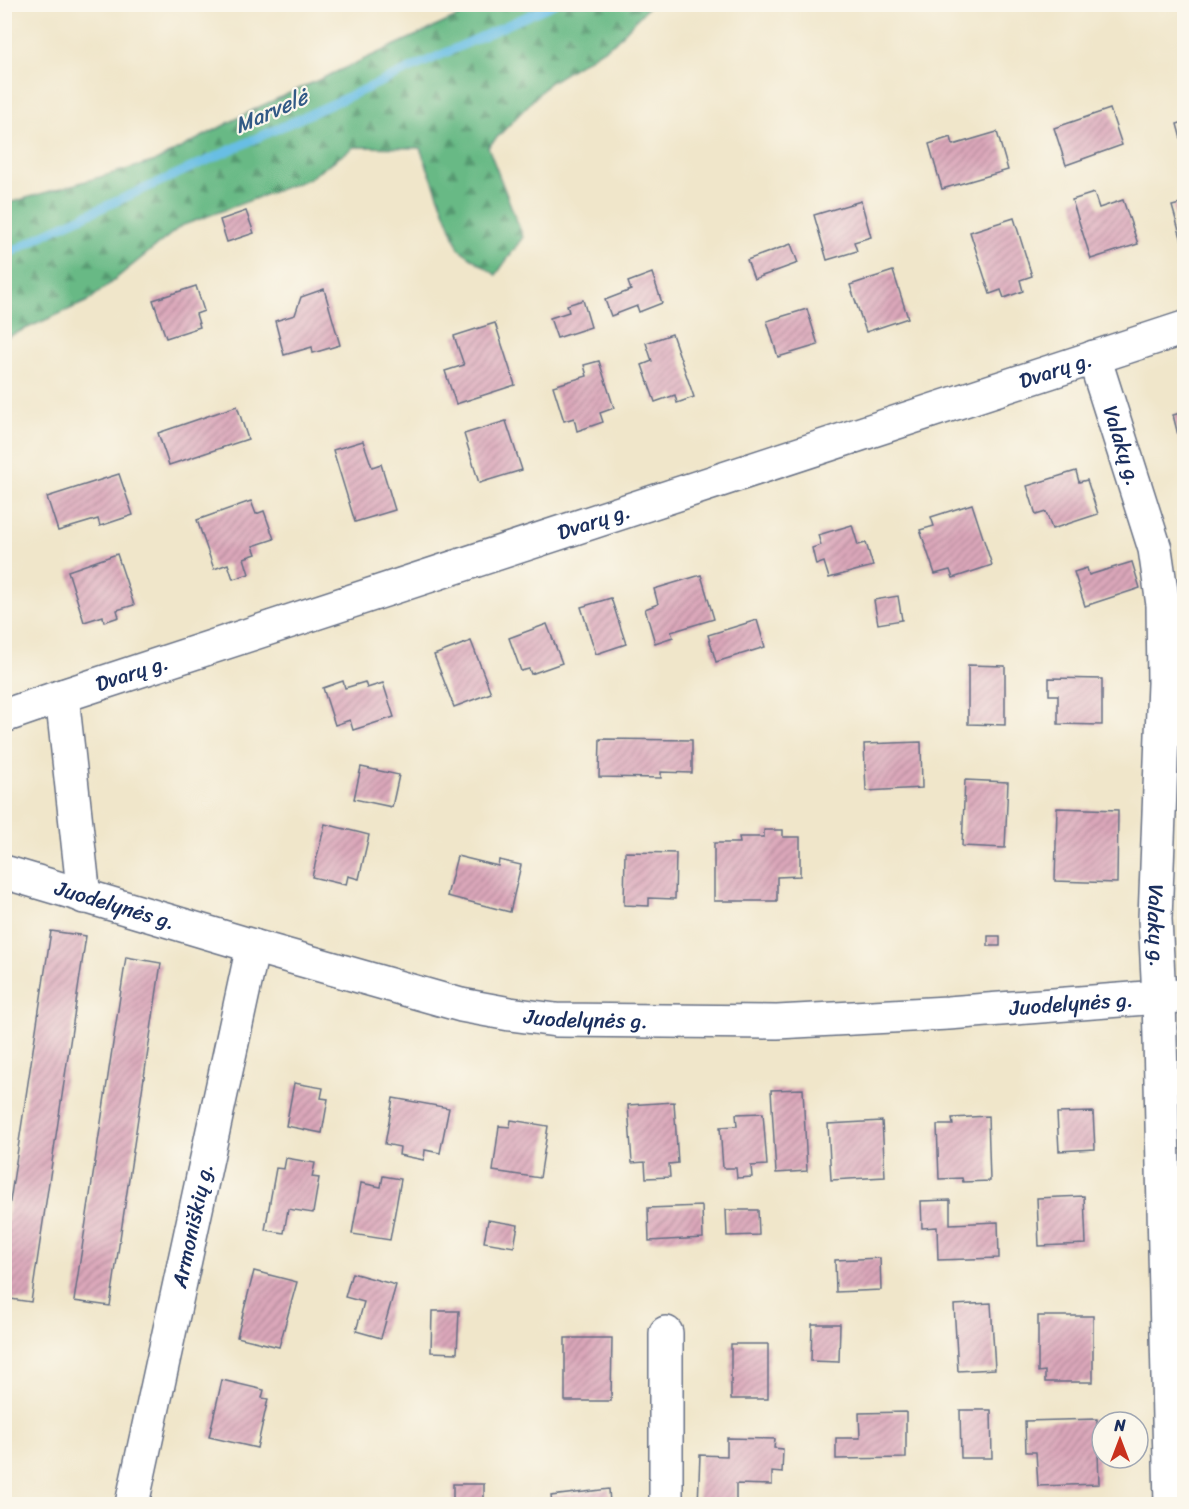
<svg xmlns="http://www.w3.org/2000/svg" width="1189" height="1509" viewBox="0 0 1189 1509" font-family="Sriracha,sans-serif">
	<defs>
		<pattern id="forest-firs" width="22" height="20" patternUnits="userSpaceOnUse" patternTransform="scale(1.5)"><rect width="22" height="20" fill="#68b985"/><path d="M5 1l3.5 6h-7zM16 11l3.5 6h-7z" fill="#559770"/></pattern>
		<pattern id="building-hatch" width="6" height="6" patternUnits="userSpaceOnUse" patternTransform="scale(1.5)"><rect width="6" height="6" fill="#dba7ba"/><path d="M-1 1l2-2M0 6l6-6M5 7l2-2" fill="none" stroke="#b1889a"/></pattern>
	</defs>
	<rect width="100%" height="100%" fill="#fbf7ec"/>
	<filter id="ink" filterUnits="userSpaceOnUse"><feTurbulence type="fractalNoise" baseFrequency=".0167" numOctaves="2"/><feDisplacementMap in="SourceGraphic" scale="12" xChannelSelector="R" yChannelSelector="G"/><feConvolveMatrix kernelMatrix="1 2 1 2 8 2 1 2 1" color-interpolation-filters="sRGB"/></filter>
	<filter id="wash" filterUnits="userSpaceOnUse"><feTurbulence type="fractalNoise" baseFrequency=".008" numOctaves="4" result="noise"/><feDisplacementMap in="SourceGraphic" scale="24" xChannelSelector="R" yChannelSelector="G"/><feGaussianBlur stdDeviation="1.35" result="paint"/><feColorMatrix in="noise" values="0 0 0 0 0 0 0 0 0 0 0 0 0 0 0 0 0 1.4 0 .05"/><feComposite in="paint" operator="in"/></filter>
	<g filter="url(#wash)">
		<rect width="100%" height="100%" fill="#f0e6ca"/>
		<polygon fill="url(#forest-firs)" stroke="#427472" stroke-width="1.5" points="483,5 650,5 614,43 549,83 488,147 523,237 496,275 459,249 420,148 354,147 308,179 181,226 88,301 5,338 5,204 156,161 257,108"/>
		<g fill="none" stroke-linecap="round" stroke-linejoin="round">
			<polyline stroke="#67bee4" stroke-width="9" points="4,256 55,229 554,4"/>
		</g>
		<g id="blocks">
			<g fill="url(#building-hatch)">
				<polygon points="1110,109 1122,145 1066,165 1054,128"/>
				<polygon points="1184,122 1184,150 1177,124"/>
				<polygon points="997,132 1008,170 942,189 929,144 951,137 953,145"/>
				<polygon points="1094,193 1099,208 1123,200 1138,244 1091,259 1072,200"/>
				<polygon points="861,201 871,237 854,242 857,251 827,260 814,215"/>
				<polygon points="1184,203 1184,248 1172,206"/>
				<polygon points="246,211 254,233 227,242 220,220"/>
				<polygon points="1014,218 1032,276 1020,280 1023,291 1004,298 1001,290 990,294 970,232"/>
				<polygon points="791,244 798,263 754,279 747,260"/>
				<polygon points="893,271 908,318 866,332 850,285"/>
				<polygon points="652,273 662,303 639,312 637,306 611,316 605,300 631,290 628,282"/>
				<polygon points="196,286 204,311 196,314 200,327 166,338 153,300"/>
				<polygon points="324,289 340,345 313,353 312,347 284,355 275,321 295,315 301,297"/>
				<polygon points="583,300 591,327 557,338 550,318 569,312 567,305"/>
				<polygon points="807,309 818,345 778,357 767,321"/>
				<polygon points="495,323 515,385 456,404 445,371 464,365 454,336"/>
				<polygon points="672,334 694,397 677,403 675,395 655,402 642,365 652,361 646,343"/>
				<polygon points="599,361 614,408 600,413 603,422 577,431 574,418 564,421 553,386 587,376 584,365"/>
				<polygon points="237,406 248,439 169,465 158,433"/>
				<polygon points="1184,412 1184,459 1173,415"/>
				<polygon points="506,421 522,470 479,483 464,434"/>
				<polygon points="363,441 372,467 381,464 395,510 355,522 333,450"/>
				<polygon points="1076,471 1079,482 1087,480 1098,514 1052,529 1046,512 1036,515 1027,486"/>
				<polygon points="119,474 133,515 100,526 98,519 58,531 47,497"/>
				<polygon points="251,501 256,514 264,511 274,539 253,546 256,554 244,558 249,574 233,579 228,564 214,569 197,520"/>
				<polygon points="972,504 992,565 953,578 950,570 935,574 920,530 934,526 931,517"/>
				<polygon points="852,525 858,545 866,543 873,566 829,578 824,562 816,565 812,548 821,545 818,535"/>
				<polygon points="117,554 134,605 117,610 119,617 104,622 103,616 84,622 68,571"/>
				<polygon points="1132,562 1140,588 1085,606 1074,572 1087,568 1089,575"/>
				<polygon points="701,575 714,619 671,632 673,637 655,643 645,609 658,604 654,589"/>
				<polygon points="898,596 902,620 878,624 874,600"/>
				<polygon points="611,598 626,644 596,654 581,607"/>
				<polygon points="757,620 765,647 716,662 708,635"/>
				<polygon points="547,624 562,663 531,674 529,669 521,671 509,638"/>
				<polygon points="471,641 491,693 454,707 434,655"/>
				<polygon points="968,665 1005,666 1005,725 968,724"/>
				<polygon points="1049,678 1102,679 1102,725 1058,724 1058,695 1049,695"/>
				<polygon points="343,681 345,688 365,682 367,688 383,683 394,717 353,730 350,720 335,725 323,688"/>
				<polygon points="600,739 692,740 692,773 661,772 661,778 599,777"/>
				<polygon points="921,742 922,788 866,791 864,744"/>
				<polygon points="361,767 399,775 392,807 354,799"/>
				<polygon points="965,780 1008,782 1005,848 962,846"/>
				<polygon points="1057,808 1118,810 1117,883 1055,881"/>
				<polygon points="325,824 369,835 359,879 348,876 346,885 312,877"/>
				<polygon points="764,830 783,830 783,837 800,837 800,876 777,877 777,901 714,901 714,843 740,843 739,837 764,837"/>
				<polygon points="625,852 676,853 675,899 649,898 649,906 624,905"/>
				<polygon points="457,856 498,866 499,860 521,865 510,912 447,896"/>
				<polygon points="51,931 86,936 31,1302 4,1298 4,1241"/>
				<rect x="988" y="936" width="12" height="10"/>
				<polygon points="126,957 161,963 110,1306 74,1301"/>
				<polygon points="294,1083 323,1088 321,1098 328,1099 322,1133 286,1126"/>
				<polygon points="803,1089 807,1171 776,1173 771,1090"/>
				<polygon points="393,1098 449,1108 440,1153 425,1150 424,1160 399,1155 400,1147 385,1144"/>
				<polygon points="674,1102 678,1163 669,1164 670,1177 646,1178 645,1162 632,1163 628,1105"/>
				<polygon points="1093,1112 1095,1149 1059,1151 1057,1113"/>
				<polygon points="763,1113 767,1165 751,1166 752,1177 737,1178 736,1168 723,1168 720,1127 737,1126 736,1114"/>
				<polygon points="988,1116 990,1181 963,1182 962,1178 939,1179 937,1125 953,1125 952,1118"/>
				<polygon points="511,1120 548,1126 540,1178 493,1171 499,1126 510,1127"/>
				<polygon points="882,1121 885,1177 831,1180 828,1124"/>
				<polygon points="286,1158 315,1163 312,1177 319,1178 313,1213 288,1209 284,1233 265,1230 276,1168 284,1169"/>
				<polygon points="383,1176 401,1179 390,1240 352,1234 361,1183 381,1187"/>
				<polygon points="1084,1196 1086,1244 1039,1246 1037,1198"/>
				<polygon points="950,1200 950,1224 998,1222 999,1258 938,1260 937,1227 922,1228 921,1201"/>
				<polygon points="702,1206 703,1238 649,1241 648,1208"/>
				<polygon points="726,1210 758,1210 759,1235 727,1236"/>
				<polygon points="488,1220 518,1225 514,1247 484,1242"/>
				<polygon points="880,1258 881,1290 836,1292 835,1260"/>
				<polygon points="254,1271 297,1282 279,1347 237,1337"/>
				<polygon points="352,1273 396,1285 381,1338 356,1331 364,1302 345,1297"/>
				<polygon points="991,1303 995,1369 958,1371 954,1305"/>
				<polygon points="432,1311 459,1311 457,1353 431,1352"/>
				<polygon points="1038,1316 1093,1316 1093,1382 1045,1382 1045,1371 1038,1372"/>
				<polygon points="812,1324 840,1324 839,1362 811,1361"/>
				<polygon points="565,1338 612,1338 611,1401 565,1401"/>
				<rect x="731" y="1344" width="37" height="55"/>
				<polygon points="222,1380 264,1390 262,1398 268,1399 257,1448 209,1437"/>
				<polygon points="960,1410 991,1410 992,1458 961,1458"/>
				<polygon points="906,1412 906,1458 836,1459 836,1438 860,1438 859,1413"/>
				<polygon points="1097,1419 1099,1484 1038,1486 1036,1452 1026,1452 1025,1421"/>
				<polygon points="727,1438 775,1439 774,1448 783,1449 782,1473 772,1472 772,1485 736,1484 736,1504 698,1504 700,1455 727,1456"/>
				<rect x="453" y="1484" width="31" height="20"/>
				<polygon points="609,1489 610,1504 552,1504 551,1496"/>
			</g>
		</g>
	</g>
	<g filter="url(#ink)">
		<use href="#blocks" fill-opacity="0" stroke="#666f84" stroke-width="1.5"/>
		<g fill="none" stroke-linecap="round" stroke-linejoin="round">
			<defs>
				<g id="minor">
					<path id="s1" d="M 1094,357 L 1155,549 L 1163,605 L 1164,683 L 1155,919 L 1159,997 L 1171,1504"/>
					<polyline points="62,696 84,897"/>
					<path id="s2" d="M 4,716 L 62,696 L 1184,328"/>
					<path id="s3" d="M 4,872 L 253,946 L 461,1005 L 510,1014 L 556,1020 L 777,1022 L 948,1013 L 1159,997 L 1184,996"/>
					<polyline points="666,1333 666,1504"/>
					<path id="s4" d="M 132,1504 L 253,946"/>
				</g>
			</defs>
			<use href="#minor" stroke="#666f84" stroke-width="36"/>
			<use href="#minor" stroke="#fff" stroke-width="33"/>
		</g>
	</g>
	<g text-anchor="middle" dominant-baseline="central" stroke-width="4.5" stroke-linejoin="round" paint-order="stroke">
		<g font-size="21" fill="#1b2f5e" stroke="#fbf7ec">
			<text stroke="none"><textPath href="#s2" startOffset="1107">Dvarų g.</textPath></text>
			<text stroke="none"><textPath href="#s1" startOffset="93">Valakų g.</textPath></text>
			<text stroke="none"><textPath href="#s2" startOffset="621">Dvarų g.</textPath></text>
			<text stroke="none"><textPath href="#s2" startOffset="135">Dvarų g.</textPath></text>
			<text stroke="none"><textPath href="#s3" startOffset="116">Juodelynės g.</textPath></text>
			<text stroke="none"><textPath href="#s1" startOffset="579">Valakų g.</textPath></text>
			<text stroke="none"><textPath href="#s3" startOffset="1088">Juodelynės g.</textPath></text>
			<text stroke="none"><textPath href="#s3" startOffset="602">Juodelynės g.</textPath></text>
			<text stroke="none"><textPath href="#s4" startOffset="285">Armoniškių g.</textPath></text>
		</g>
		<g font-size="22" font-style="italic" fill="#325a86" stroke="#fbf7ec">
			<text transform="translate(271 111) rotate(-24)">Marvelė</text>
		</g>
	</g>
	<rect width="1189" height="1509" fill="none" stroke="#fbf7ec" stroke-width="24"/>
	<g transform="translate(1120 1440)"><circle r="28" fill="#fbf7ec" stroke="#a1a7b3" stroke-width="1.5"/>
	<path d="M0-4.5L10 22L0 15L-10 22Z" fill="#c8321e"/>
	<text y="-9" font-size="16" font-weight="bold" text-anchor="middle" fill="#1b2f5e">N</text>
	</g>
</svg>
